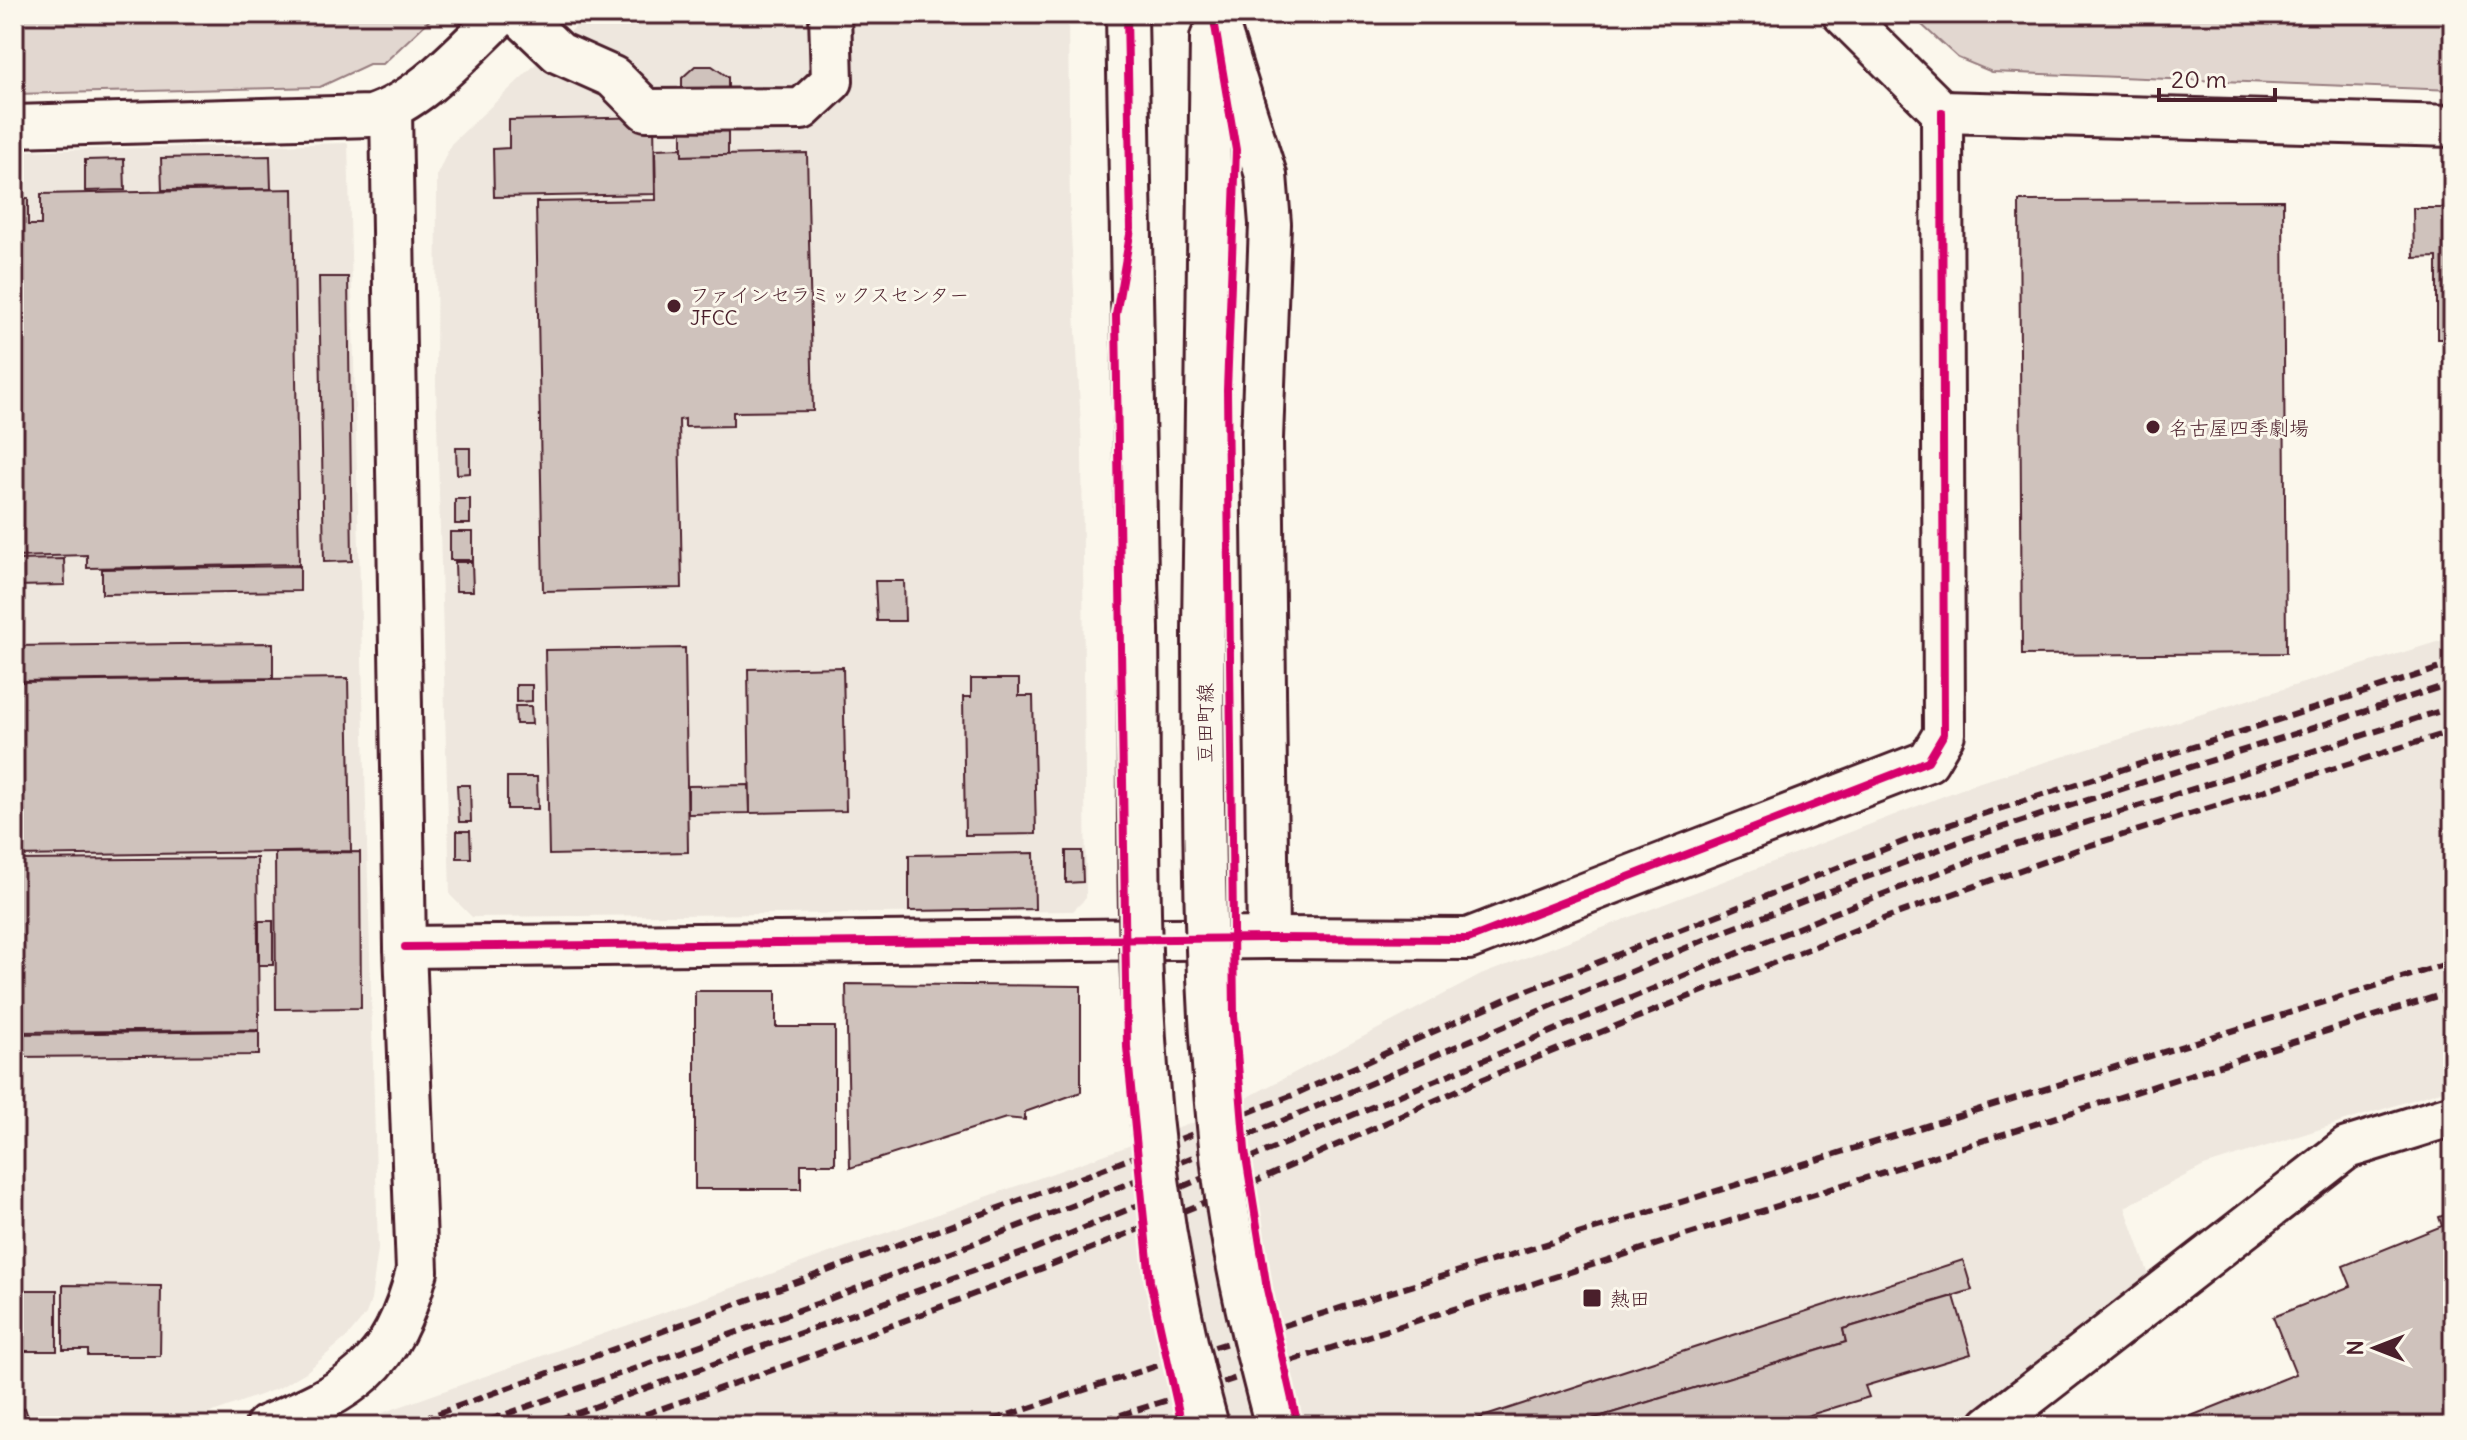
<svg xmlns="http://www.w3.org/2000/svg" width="2467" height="1440" viewBox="0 0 2467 1440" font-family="Delius,'Klee One',sans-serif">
	<rect width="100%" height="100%" fill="#fbf7ec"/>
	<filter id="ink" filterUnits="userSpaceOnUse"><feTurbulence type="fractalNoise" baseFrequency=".0125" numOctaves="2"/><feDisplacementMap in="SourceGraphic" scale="16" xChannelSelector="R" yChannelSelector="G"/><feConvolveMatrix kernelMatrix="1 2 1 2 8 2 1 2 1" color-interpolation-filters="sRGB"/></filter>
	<g filter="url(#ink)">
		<g fill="#eee7de">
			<polygon points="589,14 1068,14 1070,214 1082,447 1086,898 1073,911 472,917 450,895 436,383 437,175 451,144"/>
			<polygon points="348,143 378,1249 371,1300 366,1314 348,1336 306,1372 279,1388 175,1426 14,1426 14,151"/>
			<polygon points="2453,637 2453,1087 2204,1166 2125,1207 2149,1275 1955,1426 346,1426 1212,1116 1481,975 1977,783"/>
		</g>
		<g fill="#e2d7d0" stroke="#967b7e" stroke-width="2">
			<polygon points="14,14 436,14 383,64 369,64 320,87 14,94"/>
			<polygon points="1910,14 2453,14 2453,90 1992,72 1958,58"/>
		</g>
		<g fill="#cfc2bc" stroke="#4a1f2b" stroke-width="2">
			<polygon points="695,66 712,66 728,77 728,155 682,156 682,78"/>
			<polygon points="654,117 655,194 494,197 493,149 509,148 509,120"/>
			<polygon points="682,148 682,156 807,153 813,411 733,412 733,426 685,427 685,419 679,420 682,588 543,591 536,202 656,200 655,149"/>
			<polygon points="270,156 271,189 162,190 161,158"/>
			<polygon points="124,159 125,190 85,191 85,160"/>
			<polygon points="293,189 299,564 87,568 87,555 14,557 14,199 28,198 28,225 41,225 41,194"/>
			<polygon points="2283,200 2286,653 2022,655 2019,201"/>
			<polygon points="2413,208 2453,208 2453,339 2437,339 2437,257 2414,258"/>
			<polygon points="319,277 348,277 352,561 324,562"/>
			<polygon points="456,448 470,448 470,473 457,474"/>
			<rect x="455" y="499" width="15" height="25"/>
			<rect x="450" y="532" width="23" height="28"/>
			<polygon points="64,559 65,585 14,586 14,560"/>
			<polygon points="455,562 472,562 473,591 456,591"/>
			<polygon points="300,566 300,591 102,594 102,569"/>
			<polygon points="875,581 904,581 905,621 877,621"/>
			<polygon points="273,643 273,678 14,681 14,646"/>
			<polygon points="685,648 688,852 549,855 545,650"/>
			<polygon points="843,667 846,811 750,813 748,669"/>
			<polygon points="348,678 351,851 14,856 14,682"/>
			<polygon points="971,679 1019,679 1019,696 1033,696 1036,834 965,835 963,697 971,697"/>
			<polygon points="516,685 532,685 532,701 516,702"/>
			<polygon points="515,706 531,706 532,724 516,724"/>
			<polygon points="507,777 537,777 538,809 507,809"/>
			<polygon points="457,785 470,785 471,822 459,822"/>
			<polygon points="749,785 750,813 688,814 688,786"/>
			<polygon points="457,831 470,831 471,858 457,858"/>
			<polygon points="1066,851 1082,851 1083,882 1066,883"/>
			<polygon points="360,852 361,1008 276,1009 275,853"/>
			<polygon points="1034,853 1035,909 909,911 909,855"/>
			<polygon points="257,858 259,1030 14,1032 14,860"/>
			<rect x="259" y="921" width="14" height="44"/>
			<polygon points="846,984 1081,986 1081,1092 1025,1112 1025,1120 1006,1118 850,1168"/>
			<polygon points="695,991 776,991 776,1027 835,1027 835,1164 801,1164 801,1189 695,1189"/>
			<polygon points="259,1031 259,1055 14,1057 14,1034"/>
			<polygon points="2453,1212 2453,1426 2166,1426 2296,1374 2273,1317 2351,1286 2343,1266 2442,1226 2439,1217"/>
			<polygon points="1963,1260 1972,1290 1843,1329 1846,1342 1569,1426 1455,1426"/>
			<polygon points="63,1285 161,1286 160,1356 88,1356 88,1350 63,1350"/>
			<rect x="14" y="1290" width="43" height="61"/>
			<polygon points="1954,1296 1971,1354 1865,1386 1869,1397 1774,1426 1569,1426 1846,1342 1843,1329"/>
			<polygon points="25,1408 31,1426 14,1426 14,1412"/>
		</g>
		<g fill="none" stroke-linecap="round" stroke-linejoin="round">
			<defs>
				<g id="minor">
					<polyline points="518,14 559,53 613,77 646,110 802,109 832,81 830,14"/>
					<polyline points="1127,14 1138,631"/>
					<polyline points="1215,14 1266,175 1270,224 1262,439 1268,938"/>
					<polyline points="1843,14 1942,112 2453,126"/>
					<path d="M 14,126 L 371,116 C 422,100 464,50 502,14"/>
					<polyline points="1203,630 1211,38"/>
					<polyline points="405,947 1268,938 1468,939 1928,761 1944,734 1942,112"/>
					<path d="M 266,1426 C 354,1389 392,1368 417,1271 L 405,947 L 391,110"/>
					<polyline points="1990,1426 2347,1148 2453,1115"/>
				</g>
			</defs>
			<use href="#minor" stroke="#4a1f2b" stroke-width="46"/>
			<use href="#minor" stroke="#fbf7ec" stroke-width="40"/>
			<g stroke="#4a1f2b" stroke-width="6" stroke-dasharray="12 6" stroke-linecap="butt">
				<polyline points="404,1426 1075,1180 1293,1095 1508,998 1933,830 2453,664"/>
				<polyline points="473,1426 819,1303 1107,1192 1294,1116 1723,932 1969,838 2453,683"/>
				<polyline points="541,1426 1034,1249 1831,914 1999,850 2453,707"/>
				<polyline points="611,1426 787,1365 1043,1268 1246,1186 1476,1082 1888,917 2085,847 2453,731"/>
				<polyline points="975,1426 1202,1351 2453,962"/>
				<polyline points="1086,1426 2453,991"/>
			</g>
			<defs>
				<g id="minor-bridge">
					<path d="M 1203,630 C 1204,814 1202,999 1224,1182 C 1234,1264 1255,1347 1276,1426"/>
					<path d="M 1138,631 C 1140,776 1136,923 1147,1068 C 1155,1187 1176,1311 1208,1426"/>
				</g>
			</defs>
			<use href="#minor-bridge" stroke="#4a1f2b" stroke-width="46" stroke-linecap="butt"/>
			<use href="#minor-bridge" stroke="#fbf7ec" stroke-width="40"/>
			<defs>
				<g id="cycleway">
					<polyline points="1127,14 1131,229 1116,315 1127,1047 1150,1281 1182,1426"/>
					<polyline points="1213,14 1236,150 1227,390 1234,1016 1245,1150 1267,1289 1298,1426"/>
					<polyline points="405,947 1268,938 1468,939 1928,761 1944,734 1942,112"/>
				</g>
			</defs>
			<use href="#cycleway" stroke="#fbf7ec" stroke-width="13"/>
			<use href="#cycleway" stroke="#d6006c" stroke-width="8"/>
		</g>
	</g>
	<g fill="#4a1f2b" stroke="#fbf7ec" stroke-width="3">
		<circle cx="674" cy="306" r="8"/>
		<circle cx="2153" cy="427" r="8"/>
		<rect x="1582" y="1288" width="20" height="20" rx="4"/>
	</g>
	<g text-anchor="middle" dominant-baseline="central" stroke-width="6" stroke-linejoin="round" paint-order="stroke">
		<g font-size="20" fill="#4a1f2b" stroke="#fbf7ec" text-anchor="start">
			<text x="690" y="294">ファインセラミックスセンター<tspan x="690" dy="23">JFCC</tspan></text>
			<text x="2169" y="427">名古屋四季劇場</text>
			<text x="1610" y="1298">熱田</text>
		</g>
		<g font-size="20" fill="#4a1f2b" stroke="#fbf7ec">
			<text transform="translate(1204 723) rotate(-90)">豆田町線</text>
		</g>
	</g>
	<rect width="2467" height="1440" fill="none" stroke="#fbf7ec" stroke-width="48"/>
	<rect x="24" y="24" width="2419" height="1392" fill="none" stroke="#4a1f2b" stroke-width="3" filter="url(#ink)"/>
	<g transform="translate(2375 1348) rotate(270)" stroke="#fbf7ec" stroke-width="6" paint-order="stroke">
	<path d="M0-6L14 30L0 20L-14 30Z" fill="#4a1f2b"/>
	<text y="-12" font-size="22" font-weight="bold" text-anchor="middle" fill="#4a1f2b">N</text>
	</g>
	<path d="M2159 88v12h116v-12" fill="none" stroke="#4a1f2b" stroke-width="4"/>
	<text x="2171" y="88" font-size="24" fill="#4a1f2b" stroke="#fbf7ec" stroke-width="6" paint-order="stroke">20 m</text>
</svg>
